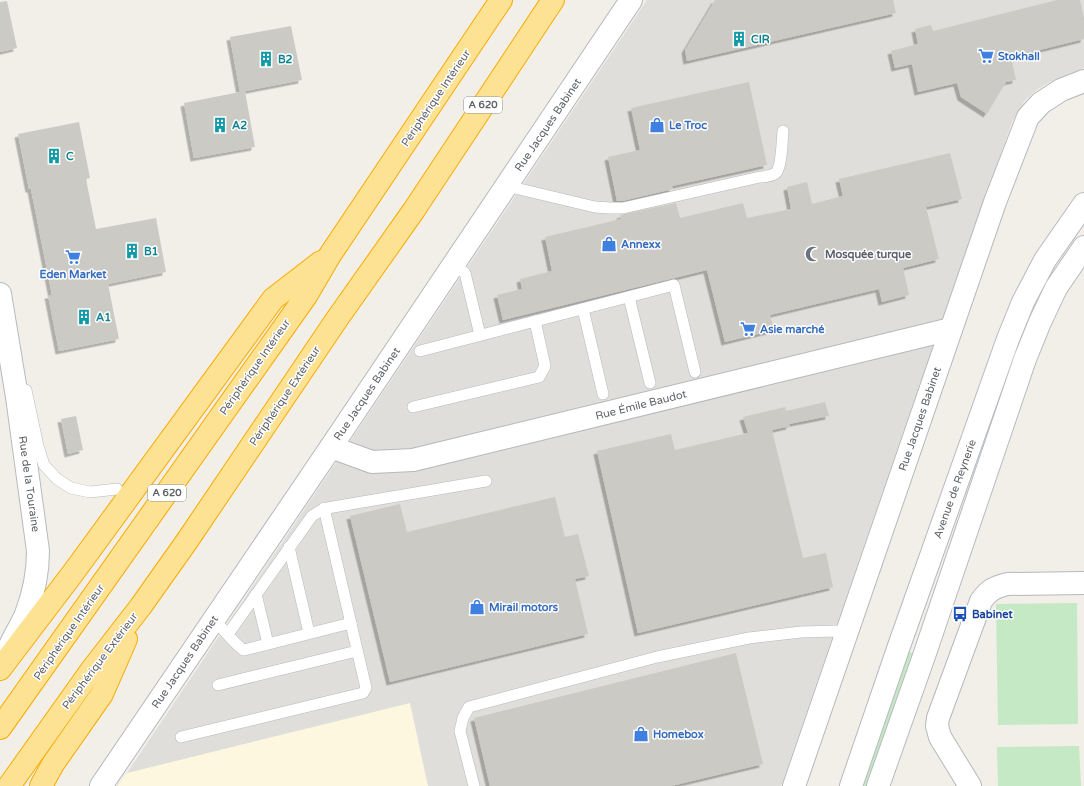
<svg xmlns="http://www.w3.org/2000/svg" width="1084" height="786" viewBox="0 0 1084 786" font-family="'Varela Round',sans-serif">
	<defs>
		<filter id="shadow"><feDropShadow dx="-3.5" dy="3.5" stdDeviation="0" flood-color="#0004"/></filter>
	</defs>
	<rect width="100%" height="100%" fill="#f1efe8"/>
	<polygon fill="#fef7e0" points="410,703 428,786 118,786 127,773"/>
	<polygon fill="#e0deda" points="647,0 1084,0 1084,68 1050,82 1038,89 1025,100 1012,122 913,403 781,786 428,786 410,703 127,773"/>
	<g fill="#c5e8c5">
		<polygon points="1077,603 1078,724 998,725 996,604"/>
		<polygon points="907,651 919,656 873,786 859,786"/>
		<polygon points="1079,746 1081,786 998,786 997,747"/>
	</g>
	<g fill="#cccac5" filter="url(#shadow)">
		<polygon points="715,0 893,0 896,13 687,61 685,50"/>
		<polygon points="1057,0 1080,0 1084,18 1084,39 1011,57 1016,80 1006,82 987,114 961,97 957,83 918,92 912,64 895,68 891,51 918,44 915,29 931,25 933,31"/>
		<polygon points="7,1 17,48 0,52 0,2"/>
		<polygon points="291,26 302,80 245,91 255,147 194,158 184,103 240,92 230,37"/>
		<polygon points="749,82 767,165 672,186 673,189 622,201 617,201 608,157 640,150 631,108"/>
		<polygon points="79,122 90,178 86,179 96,229 156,218 166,272 108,284 119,339 59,351 48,295 52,295 31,189 29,189 18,134"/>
		<polygon points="950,153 962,199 926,207 939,259 903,268 909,295 882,302 879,289 770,315 774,330 725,342 707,270 503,320 497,295 522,289 520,279 552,271 545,237 621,219 620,215 676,203 680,218 743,203 747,218 791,209 787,187 807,182 812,204 843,196 839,179"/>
		<polygon points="825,402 829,416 789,424 790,426 772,430 803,558 826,553 833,587 638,633 597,451 671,434 675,450 748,433 743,417 785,407 786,411"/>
		<polygon points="76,416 83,450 68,454 61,419"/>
		<polygon points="555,497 565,537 578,534 589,576 575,579 588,634 390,682 350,516 400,504 407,532"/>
		<polygon points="736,653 763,764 671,786 490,786 474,718"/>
	</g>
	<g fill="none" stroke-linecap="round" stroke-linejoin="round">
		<defs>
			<g id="lane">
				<path d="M 507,186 L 595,207 L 610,208 L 623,208 L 760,177 C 765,177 771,176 776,173 C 782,166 782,140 783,131"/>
				<polyline points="454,265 465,273 480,335"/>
				<polyline points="629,297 650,383"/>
				<polyline points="583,309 603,394"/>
				<polyline points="420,351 674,285 695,372"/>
				<polyline points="26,390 38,446 44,465 57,479 71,488 90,492 117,489"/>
				<polyline points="413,407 539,377 545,366 535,321"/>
				<polyline points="289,547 309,633"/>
				<polyline points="256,594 268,644"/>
				<path d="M 214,620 C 221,626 238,648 244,650 L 351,623"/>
				<path d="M 228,634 L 312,516 C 319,511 325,508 333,507 L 486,481"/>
				<polyline points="218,685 357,651"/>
				<polyline points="181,737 363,693 366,688 324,508"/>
				<polyline points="474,786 460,731 463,718 469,707 657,657 749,638 801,632 837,631 846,635"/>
			</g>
			<g id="street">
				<polyline points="331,447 372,462 413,460 951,329"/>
				<polyline points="101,786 331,447 631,0"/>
				<polyline points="794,786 995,202 1028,117 1041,103 1061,90 1084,81"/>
				<path d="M 970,786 L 940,737 L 937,726 L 938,718 L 981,601 C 989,590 993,588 1007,584 L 1084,583"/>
			</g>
			<g id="secondary">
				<path d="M 0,294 L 17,397 L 38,551 C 38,573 34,593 26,614 C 21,626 13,638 8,650"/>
				<polyline points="851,786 899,646 1008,339 1023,302 1045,260 1084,204"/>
				<polyline points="878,786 924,656 1025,359 1040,322 1056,288 1084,247"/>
			</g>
			<g id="highway">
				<polyline points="0,669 73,573 273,299 321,262"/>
				<polyline points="0,728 306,296 330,255 501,0"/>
				<polyline points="9,786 93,668 141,606 187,541 337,319 414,210 553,0"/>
				<polyline points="41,786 53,764 102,694 126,639"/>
			</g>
		</defs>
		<use href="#lane" stroke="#b5b8bc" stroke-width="12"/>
		<use href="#street" stroke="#b5b8bc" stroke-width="24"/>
		<use href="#secondary" stroke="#b6babf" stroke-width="24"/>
		<use href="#highway" stroke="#f9ab00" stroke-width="24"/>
		<use href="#lane" stroke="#fff" stroke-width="11"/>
		<use href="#street" stroke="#fff" stroke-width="22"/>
		<use href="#secondary" stroke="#fff" stroke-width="22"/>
		<use href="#highway" stroke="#fde293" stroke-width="22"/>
	</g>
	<defs>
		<symbol id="building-bare" viewBox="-9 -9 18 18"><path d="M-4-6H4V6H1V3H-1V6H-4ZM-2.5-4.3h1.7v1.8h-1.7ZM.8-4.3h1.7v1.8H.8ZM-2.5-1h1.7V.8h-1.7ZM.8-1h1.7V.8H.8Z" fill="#0f9aa8" stroke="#fff" stroke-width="2.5" paint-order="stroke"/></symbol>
		<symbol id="supermarket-bare" viewBox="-9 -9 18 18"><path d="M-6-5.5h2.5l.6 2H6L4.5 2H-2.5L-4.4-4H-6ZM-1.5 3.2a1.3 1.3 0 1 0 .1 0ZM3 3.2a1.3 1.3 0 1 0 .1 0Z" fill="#3f7fe0" stroke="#fff" stroke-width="2.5" paint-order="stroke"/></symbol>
		<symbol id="shop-bare" viewBox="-9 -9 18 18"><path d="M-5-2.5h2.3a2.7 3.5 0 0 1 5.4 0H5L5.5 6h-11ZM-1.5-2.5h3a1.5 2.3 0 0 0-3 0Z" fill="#3f7fe0" stroke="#fff" stroke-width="2.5" paint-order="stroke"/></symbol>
		<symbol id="mosque-bare" viewBox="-9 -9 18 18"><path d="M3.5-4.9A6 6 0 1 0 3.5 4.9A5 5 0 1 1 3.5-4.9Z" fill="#6b7280" stroke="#fff" stroke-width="2.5" paint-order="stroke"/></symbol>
		<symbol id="bus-bare" viewBox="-9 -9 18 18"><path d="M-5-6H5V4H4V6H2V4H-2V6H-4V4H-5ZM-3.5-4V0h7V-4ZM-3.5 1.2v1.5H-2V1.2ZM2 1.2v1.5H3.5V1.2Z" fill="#1a4fb4" stroke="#fff" stroke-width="2.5" paint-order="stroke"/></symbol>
	</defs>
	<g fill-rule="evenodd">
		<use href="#building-bare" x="728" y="28" width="22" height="22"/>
		<use href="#supermarket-bare" x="975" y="45" width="22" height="22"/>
		<use href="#building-bare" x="255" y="48" width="22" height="22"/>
		<use href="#building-bare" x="209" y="114" width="22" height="22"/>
		<use href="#shop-bare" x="646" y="114" width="22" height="22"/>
		<use href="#building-bare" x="43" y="145" width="22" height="22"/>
		<use href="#shop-bare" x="598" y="233" width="22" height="22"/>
		<use href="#building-bare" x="121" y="240" width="22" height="22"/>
		<use href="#mosque-bare" x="802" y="243" width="22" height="22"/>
		<use href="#supermarket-bare" x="62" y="246" width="22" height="22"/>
		<use href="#building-bare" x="73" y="306" width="22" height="22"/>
		<use href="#supermarket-bare" x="737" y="318" width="22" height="22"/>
		<use href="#shop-bare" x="466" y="596" width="22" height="22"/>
		<use href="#bus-bare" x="949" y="603" width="22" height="22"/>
		<use href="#shop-bare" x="630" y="723" width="22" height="22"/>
	</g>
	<g text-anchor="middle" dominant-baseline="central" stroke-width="3" stroke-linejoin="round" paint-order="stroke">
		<g fill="#fff" stroke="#8f9295" stroke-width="1">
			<rect x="464" y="97" width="38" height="16" rx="3"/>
			<rect x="148" y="485" width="38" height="16" rx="3"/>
		</g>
		<g font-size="10" font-weight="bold" fill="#5f6368">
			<text x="483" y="105">A 620</text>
			<text x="167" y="493">A 620</text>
		</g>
		<g font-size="11" font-weight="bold" fill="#0d838f" stroke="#fff" text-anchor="start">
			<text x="751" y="39">CIR</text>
			<text x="278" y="59">B2</text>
			<text x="232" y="125">A2</text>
			<text x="66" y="156">C</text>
			<text x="144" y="251">B1</text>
			<text x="96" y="317">A1</text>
		</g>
		<g font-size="11" font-weight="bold" fill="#366cbe" stroke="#fff" text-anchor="start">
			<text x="998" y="56">Stokhall</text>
			<text x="669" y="125">Le Troc</text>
			<text x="621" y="244">Annexx</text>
			<text x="73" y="274" text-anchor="middle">Eden Market</text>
			<text x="760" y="329">Asie marché</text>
			<text x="489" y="607">Mirail motors</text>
			<text x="653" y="734">Homebox</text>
		</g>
		<g font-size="11" fill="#5f6368" stroke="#fff">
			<text transform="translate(436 98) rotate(-56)">Périphérique Intérieur</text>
			<text transform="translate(548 125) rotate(-56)">Rue Jacques Babinet</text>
			<text transform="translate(255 367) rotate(-55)">Périphérique Intérieur</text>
			<text transform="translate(367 394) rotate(-56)">Rue Jacques Babinet</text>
			<text transform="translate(285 396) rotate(-56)">Périphérique Extérieur</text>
			<text transform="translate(641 405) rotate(-14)">Rue Émile Baudot</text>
			<text transform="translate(920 419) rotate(-71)">Rue Jacques Babinet</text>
			<text transform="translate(29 484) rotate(82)">Rue de la Touraine</text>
			<text transform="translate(955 489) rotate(-70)">Avenue de Reynerie</text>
			<text transform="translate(69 632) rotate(-55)">Périphérique Intérieur</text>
			<text transform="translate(100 661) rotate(-53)">Périphérique Extérieur</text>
			<text transform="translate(185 662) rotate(-56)">Rue Jacques Babinet</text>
		</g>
		<g font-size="11" font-weight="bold" fill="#5b616d" stroke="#fff" text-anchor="start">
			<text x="825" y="254">Mosquée turque</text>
		</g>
		<g font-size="11" font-weight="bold" fill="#164399" stroke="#fff" text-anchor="start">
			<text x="972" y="614">Babinet</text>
		</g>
	</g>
</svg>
